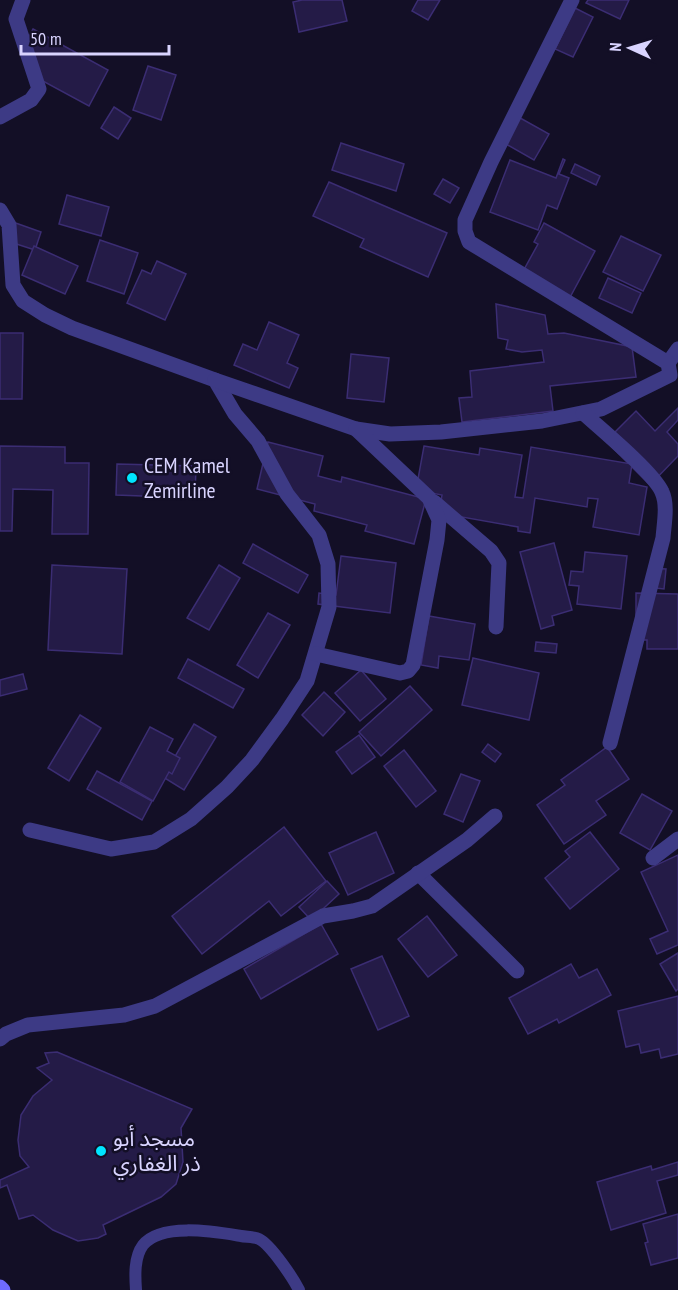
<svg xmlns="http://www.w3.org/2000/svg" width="678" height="1290" viewBox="0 0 678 1290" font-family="'PT Sans Narrow','Noto Sans Arabic',sans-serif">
	<rect width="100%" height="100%" fill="#130f26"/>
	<g fill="#241b47" stroke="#3b2d73" stroke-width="1.5">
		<polygon points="302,0 342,0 347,21 299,32 293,2"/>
		<polygon points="418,0 440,0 428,20 412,11"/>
		<polygon points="588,0 629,0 620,19 586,3"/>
		<polygon points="575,8 593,17 573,57 555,49"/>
		<polygon points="33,29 108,70 89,106 28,73 21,52"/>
		<polygon points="148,66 176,75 161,120 133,110"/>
		<polygon points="114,107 131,118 118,139 101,128"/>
		<polygon points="513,114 549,134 534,160 499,140"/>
		<polygon points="341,143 404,164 396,191 332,170"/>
		<polygon points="563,159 565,160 559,174 569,178 557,209 547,205 538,230 490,212 510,160 556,178"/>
		<polygon points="575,164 600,176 596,185 571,173"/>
		<polygon points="443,179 459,188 450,203 434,194"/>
		<polygon points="329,182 447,233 428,277 360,247 364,239 313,216"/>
		<polygon points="67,195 109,207 101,236 59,224"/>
		<polygon points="10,221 41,232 35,250 4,240"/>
		<polygon points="544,223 595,251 568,301 521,275 538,244 534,242"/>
		<polygon points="621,236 661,255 643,291 603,272"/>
		<polygon points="100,240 138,253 124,294 87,281"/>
		<polygon points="34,246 78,266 65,294 22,275"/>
		<polygon points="157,261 186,274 165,320 127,303 142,270 151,274"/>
		<polygon points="608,278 641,293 632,313 599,298"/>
		<polygon points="496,304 545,315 548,334 564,333 632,347 636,377 550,386 553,411 462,422 459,398 472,397 470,371 544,362 542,350 522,352 506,349 508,340 498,338"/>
		<polygon points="269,322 299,335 287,363 298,368 289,388 234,365 243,344 257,350"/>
		<polygon points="0,333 23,333 22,399 0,399"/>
		<polygon points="351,354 389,358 384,402 347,398"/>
		<polygon points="678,408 678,420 667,432 678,444 678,456 650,485 606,441 636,411 655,431"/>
		<polygon points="268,442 323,456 318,476 341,482 342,477 426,499 414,544 365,531 367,525 314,511 315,504 257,489"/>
		<polygon points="0,446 65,447 65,463 89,463 88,534 52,534 53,490 13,489 12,531 0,531"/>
		<polygon points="424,446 479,455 480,448 522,455 515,497 523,498 531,447 632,464 629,483 647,487 639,535 593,527 598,499 588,498 587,507 535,498 530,533 518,531 518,527 439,513 442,495 416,490"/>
		<polygon points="117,464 196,466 195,498 116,495"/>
		<polygon points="554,543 572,610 552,616 554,625 541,629 520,552"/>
		<polygon points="253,544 308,575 298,593 243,563"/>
		<polygon points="585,552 627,556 621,609 577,604 579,586 569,585 571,571 583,572"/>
		<polygon points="341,556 396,563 390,613 318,604 319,593 336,595"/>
		<polygon points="52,565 127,569 122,654 48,650"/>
		<polygon points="219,565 240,578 209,630 187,618"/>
		<polygon points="649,568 666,569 664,589 647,587"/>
		<polygon points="636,593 678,594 678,649 647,649 647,640 636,640"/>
		<polygon points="268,613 290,625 258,678 237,665"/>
		<polygon points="429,616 475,624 469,660 439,656 438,668 421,665"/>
		<polygon points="536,642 557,644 556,653 535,651"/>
		<polygon points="473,658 539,673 529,720 462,705"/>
		<polygon points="188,659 244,689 233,708 178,678"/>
		<polygon points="361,670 386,699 360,721 335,693"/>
		<polygon points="23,674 27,689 0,696 0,680"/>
		<polygon points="410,686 432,710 381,756 359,732"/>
		<polygon points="324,692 345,712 323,736 302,715"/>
		<polygon points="80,715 101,728 69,781 48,768"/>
		<polygon points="194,724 216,737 184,790 163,777"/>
		<polygon points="150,727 173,739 167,751 180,758 172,774 169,772 153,801 120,782"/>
		<polygon points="359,735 375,757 352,774 336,752"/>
		<polygon points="488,744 501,754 495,762 482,752"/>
		<polygon points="607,747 629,779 596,801 606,815 564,844 537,805 565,785 561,780"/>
		<polygon points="404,750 436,791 416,807 384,766"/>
		<polygon points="97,771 152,801 142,820 87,789"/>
		<polygon points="461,774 480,781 463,822 444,814"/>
		<polygon points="642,794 672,811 650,850 620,833"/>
		<polygon points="284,827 326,881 281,916 269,901 202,954 172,916"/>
		<polygon points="376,832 394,873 348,895 329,853"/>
		<polygon points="590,832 619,869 570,909 545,878 570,857 565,851"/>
		<polygon points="678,855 678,945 657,954 650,939 668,931 641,872"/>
		<polygon points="327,881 339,894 311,920 299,907"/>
		<polygon points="427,916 457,955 428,977 398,939"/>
		<polygon points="321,924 338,954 261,999 244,969"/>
		<polygon points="678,953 678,989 676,991 660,964"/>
		<polygon points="382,956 409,1016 378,1030 351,969"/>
		<polygon points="571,964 579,978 597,969 611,995 559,1023 557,1019 528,1034 509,998"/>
		<polygon points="678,996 678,1054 661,1058 659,1049 641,1053 639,1044 626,1047 618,1011"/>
		<polygon points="57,1052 192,1109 181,1128 183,1162 176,1184 161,1197 103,1225 106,1234 98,1238 78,1241 53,1230 33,1215 19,1219 7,1185 0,1188 0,1180 29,1167 20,1156 18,1140 21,1115 33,1096 52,1080 37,1068 49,1063 45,1053"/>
		<polygon points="678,1162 678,1175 657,1181 666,1213 611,1230 597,1182 651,1166 652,1170"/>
		<polygon points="678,1214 678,1258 651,1265 645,1243 648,1242 643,1224"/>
	</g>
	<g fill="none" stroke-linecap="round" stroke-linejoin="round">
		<path stroke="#3d3a85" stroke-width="12" d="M 136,1290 C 135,1276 134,1257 143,1245 C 161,1222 216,1232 241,1236 C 246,1237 255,1237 259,1239 C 271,1245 293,1278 299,1290"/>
		<g stroke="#3d3a85" stroke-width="15">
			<polyline points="0,117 31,100 39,89 16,19 23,0"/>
			<polyline points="0,210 9,225 13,285 23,301 45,315 72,328 215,380 235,414 258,441 287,494 319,535 328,564 329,607 307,681 282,719 252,760 227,787 191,819 154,842 111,849 30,830"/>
			<polyline points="668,363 678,349"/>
			<polyline points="215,380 356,429 390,434 441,432 542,421 601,409 670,375 668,363 469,242 465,231 465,220 491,162 572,0"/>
			<path d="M 583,413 C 601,429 654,473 662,492 C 668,505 664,524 663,538 L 610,743"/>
			<polyline points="434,502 491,551 499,563 496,627"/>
			<polyline points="316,654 400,673 408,671 413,665 437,540 439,520 429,498 356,429"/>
			<polyline points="653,858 678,839"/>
			<polyline points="418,873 517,971"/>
			<polyline points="0,1039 6,1034 28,1025 124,1015 155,1006 323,916 353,911 372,906 467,840 495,816"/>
		</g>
		<polyline stroke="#6f6bff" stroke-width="15" points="0,1287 3,1290"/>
	</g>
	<g fill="#00e5ff" stroke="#130f26" stroke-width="2">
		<circle cx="132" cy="478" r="6"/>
		<circle cx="101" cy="1151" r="6"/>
	</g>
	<g text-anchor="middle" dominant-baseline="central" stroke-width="5" stroke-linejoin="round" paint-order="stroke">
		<g font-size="22" fill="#d9d4ff" stroke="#130f26" text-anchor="start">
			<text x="144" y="465">CEM Kamel<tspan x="144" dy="25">Zemirline</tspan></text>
			<text x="113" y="1138">مسجد أبو<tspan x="113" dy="25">ذر الغفاري</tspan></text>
		</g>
	</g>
	<g transform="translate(630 48) rotate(274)" stroke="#130f26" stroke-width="4.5" paint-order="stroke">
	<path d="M0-4.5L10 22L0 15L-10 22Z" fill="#d9d4ff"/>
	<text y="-9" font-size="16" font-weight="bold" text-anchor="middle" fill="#d9d4ff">N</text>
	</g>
	<path d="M21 45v9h148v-9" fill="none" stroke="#d9d4ff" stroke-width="3"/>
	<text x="30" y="45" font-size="18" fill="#d9d4ff" stroke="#130f26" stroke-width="4.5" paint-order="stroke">50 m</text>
</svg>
